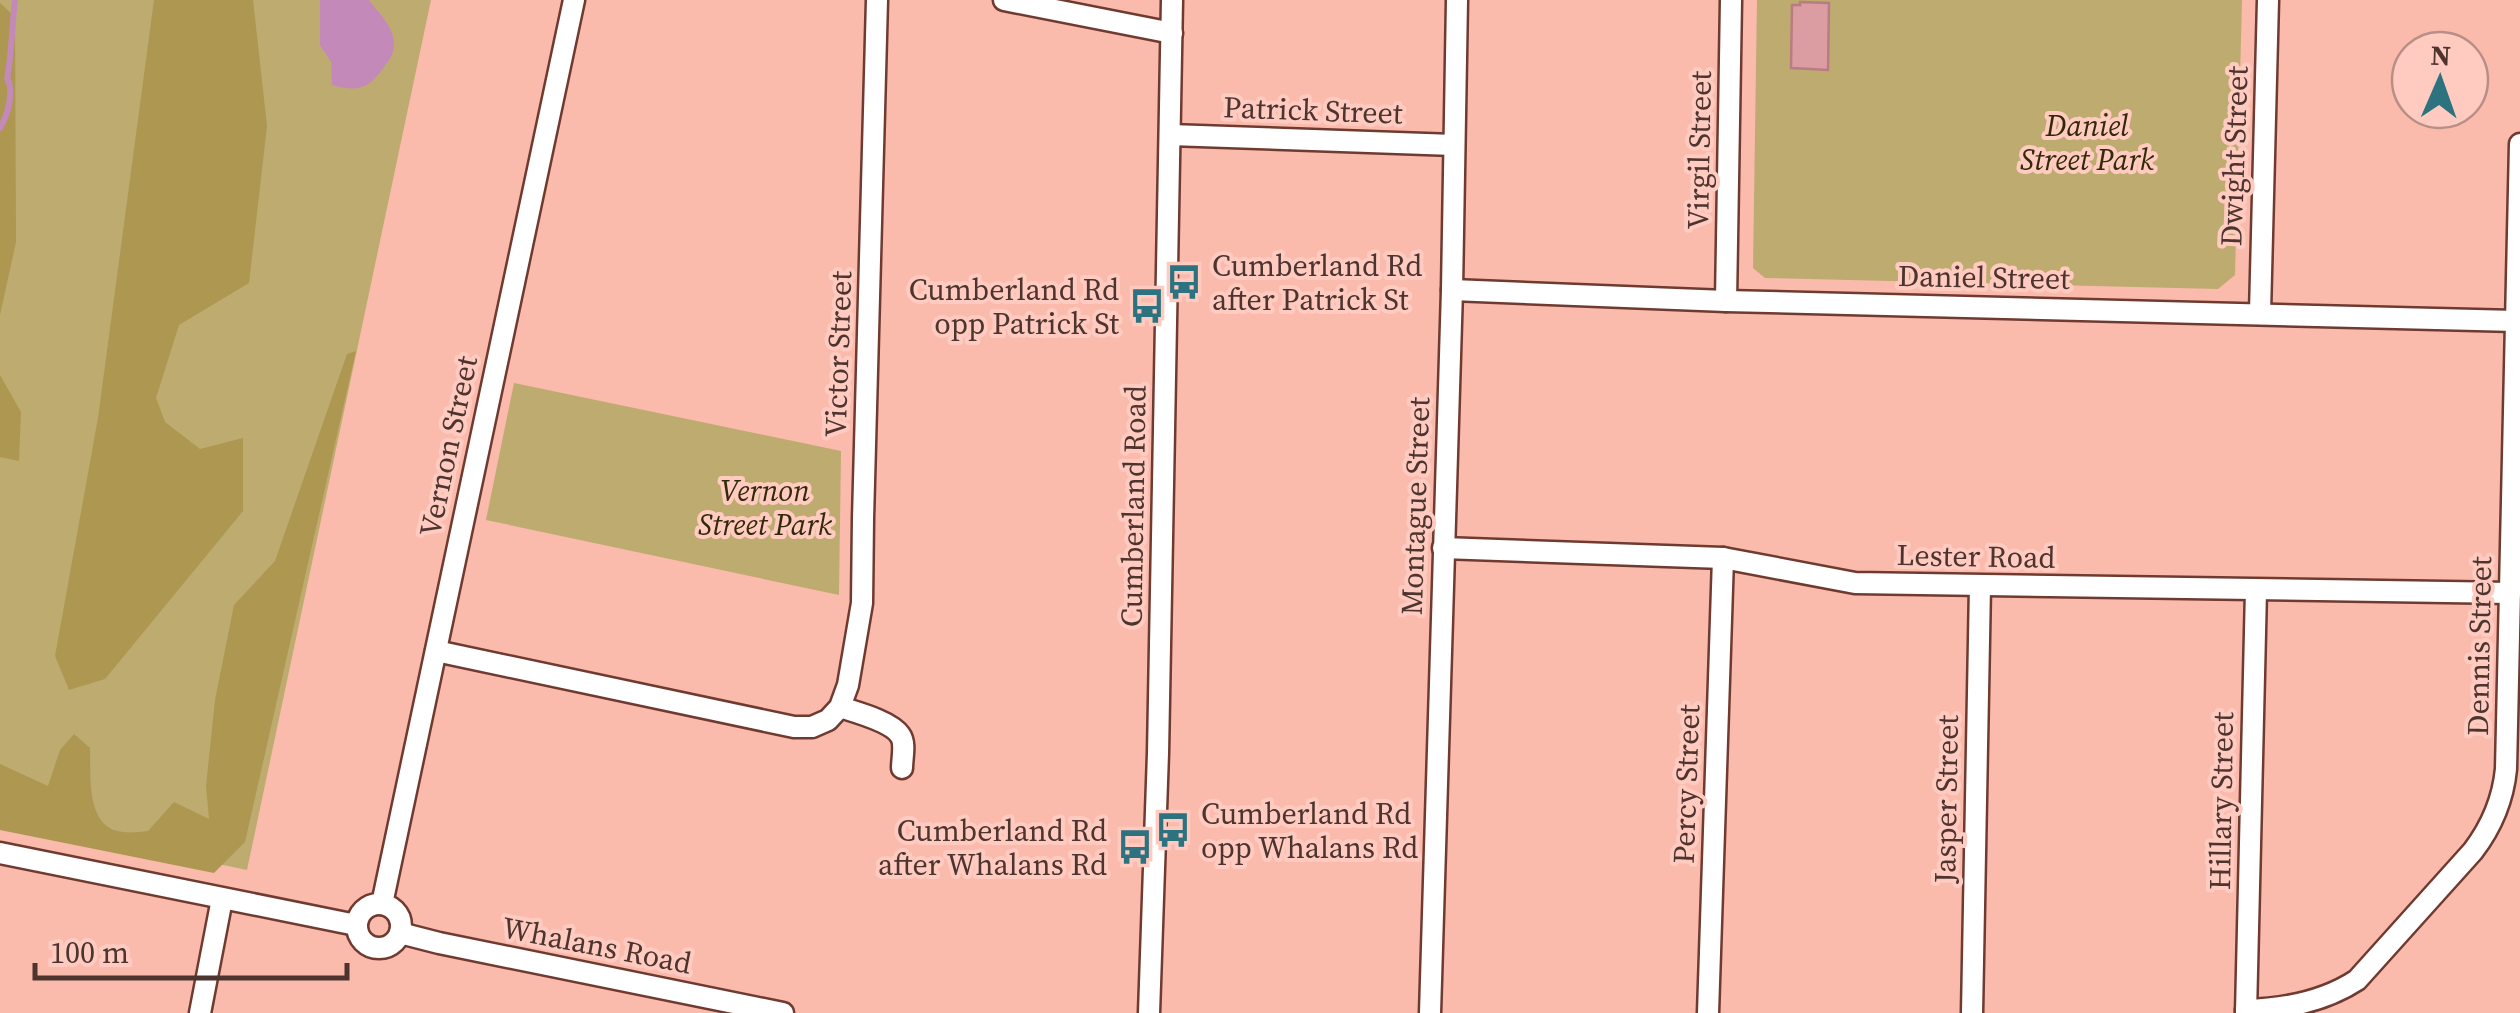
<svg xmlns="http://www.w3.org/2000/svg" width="2520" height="1013" viewBox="0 0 2520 1013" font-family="'Source Serif 4',serif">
	<rect width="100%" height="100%" fill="#fabaac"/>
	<g fill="#beab6f">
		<polygon points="0,0 431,0 247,870 0,818"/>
		<polygon points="1757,0 2242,0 2235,275 2218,289 1765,278 1753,268"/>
		<polygon points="514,383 841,451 839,595 486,520"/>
	</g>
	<g fill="#ad9751">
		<polygon points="154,0 253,0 267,126 249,283 179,325 156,398 165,422 200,449 243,438 243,511 105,679 69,690 55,656 98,418"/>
		<polygon points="0,3 15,17 16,242 0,315"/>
		<path d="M 356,351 L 245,842 L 214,873 L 0,830 L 0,764 L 48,786 L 60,750 L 74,734 L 90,748 C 91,775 85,829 123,832 C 131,833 140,832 148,831 L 174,802 L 209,819 L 206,786 L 215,700 L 234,605 L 275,561 L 347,354 Z"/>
		<polygon points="0,375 21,412 19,461 0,457"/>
	</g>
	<path fill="#c38ab9" d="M 320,0 L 369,0 C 378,12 393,26 394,42 C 395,50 391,58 386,64 C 370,88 360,93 332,85 L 331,62 L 320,45 Z"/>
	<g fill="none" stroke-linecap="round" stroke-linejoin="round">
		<path stroke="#c38ab9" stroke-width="6" d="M 0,128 C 7,116 11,102 10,88 C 9,75 6,86 8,73 C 12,49 12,24 15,0"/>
	</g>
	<polygon fill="#db9ca2" stroke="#b97c83" stroke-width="2.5" points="1800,2 1829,3 1828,70 1791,68 1792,5 1800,5"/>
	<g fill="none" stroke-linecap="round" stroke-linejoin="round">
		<defs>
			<g id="minor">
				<polyline points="1004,0 1172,33"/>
				<polyline points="1170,135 1454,145"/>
				<polyline points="1452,290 1726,301 2516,321"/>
				<polyline points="1726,301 1731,0"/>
				<polyline points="2260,313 2268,0"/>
				<polyline points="1443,548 1723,558 1855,583 2510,593"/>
				<polyline points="436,651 794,727 812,727 828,720 840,707 848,685 862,603 863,519 877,0"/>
				<path d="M 840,707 C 855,712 891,721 900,735 C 906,743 902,758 902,768"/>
				<polyline points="0,853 356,925"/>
				<circle cx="379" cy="926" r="22"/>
				<polyline points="382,904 574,0"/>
				<polyline points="400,933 439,943 783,1013"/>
				<path d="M 2246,1010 C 2283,1009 2325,1001 2357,980 L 2473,851 C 2492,826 2503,800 2506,769 L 2520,144"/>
				<polyline points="200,1013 222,899"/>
				<polyline points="1149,1013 1158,753 1172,0"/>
				<polyline points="1430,1013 1452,290 1457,0"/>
				<polyline points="1708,1013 1723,558"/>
				<polyline points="1972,1013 1980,586"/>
				<polyline points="2246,1013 2256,590"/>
			</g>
		</defs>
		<use href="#minor" stroke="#6f3a30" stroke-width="25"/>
		<use href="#minor" stroke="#fff" stroke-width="20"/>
	</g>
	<defs>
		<symbol id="bus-bare" viewBox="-9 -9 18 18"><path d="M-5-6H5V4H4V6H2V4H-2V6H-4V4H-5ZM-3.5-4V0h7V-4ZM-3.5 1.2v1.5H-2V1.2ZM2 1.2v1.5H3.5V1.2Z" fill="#2c727f" stroke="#ffcbc0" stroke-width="2.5" paint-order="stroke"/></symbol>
	</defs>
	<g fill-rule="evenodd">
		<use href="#bus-bare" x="1159" y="257" width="50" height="50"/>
		<use href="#bus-bare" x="1122" y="281" width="50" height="50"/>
		<use href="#bus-bare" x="1148" y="805" width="50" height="50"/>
		<use href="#bus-bare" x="1110" y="822" width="50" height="50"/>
	</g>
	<g text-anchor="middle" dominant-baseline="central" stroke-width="8" stroke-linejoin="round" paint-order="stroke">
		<g font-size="30" fill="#4d342e" stroke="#ffcbc0">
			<text transform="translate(1313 110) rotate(2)">Patrick Street</text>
			<text transform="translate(1699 150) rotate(-89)">Virgil Street</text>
			<text transform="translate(2234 156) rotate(-88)">Dwight Street</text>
			<text transform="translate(1984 277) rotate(1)">Daniel Street</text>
			<text transform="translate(838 354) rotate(-88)">Victor Street</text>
			<text transform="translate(448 446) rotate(-78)">Vernon Street</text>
			<text transform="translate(1133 506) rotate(-89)">Cumberland Road</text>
			<text transform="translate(1415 506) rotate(-88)">Montague Street</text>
			<text transform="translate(1976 556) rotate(1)">Lester Road</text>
			<text transform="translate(2479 646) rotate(-89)">Dennis Street</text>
			<text transform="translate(1686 784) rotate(-88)">Percy Street</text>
			<text transform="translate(1946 799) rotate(-89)">Jasper Street</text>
			<text transform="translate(2221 801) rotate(-89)">Hillary Street</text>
			<text transform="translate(597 945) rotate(11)">Whalans Road</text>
		</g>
		<g font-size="30" font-style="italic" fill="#322908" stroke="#ffcbc0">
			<text x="2087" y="125">Daniel<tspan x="2087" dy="34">Street Park</tspan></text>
			<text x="765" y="490">Vernon<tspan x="765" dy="34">Street Park</tspan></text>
		</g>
		<g font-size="30" fill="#4d342e" stroke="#ffcbc0" text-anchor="start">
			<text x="1212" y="265">Cumberland Rd<tspan x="1212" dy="34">after Patrick St</tspan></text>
			<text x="1119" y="289" text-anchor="end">Cumberland Rd<tspan x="1119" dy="34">opp Patrick St</tspan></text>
			<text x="1201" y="813">Cumberland Rd<tspan x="1201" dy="34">opp Whalans Rd</tspan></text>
			<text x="1107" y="830" text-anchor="end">Cumberland Rd<tspan x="1107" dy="34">after Whalans Rd</tspan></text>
		</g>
	</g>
	<g transform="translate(2440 80) rotate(2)"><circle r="48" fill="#ffcbc0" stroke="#b88f86" stroke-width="2.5"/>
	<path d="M0-8L18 38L0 25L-18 38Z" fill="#2c727f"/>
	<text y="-15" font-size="28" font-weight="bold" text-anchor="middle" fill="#4d342e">N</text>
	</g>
	<path d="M35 963v15h312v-15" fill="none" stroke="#4d342e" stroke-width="5"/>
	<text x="50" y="963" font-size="30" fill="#4d342e" stroke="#ffcbc0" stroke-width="8" paint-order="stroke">100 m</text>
</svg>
